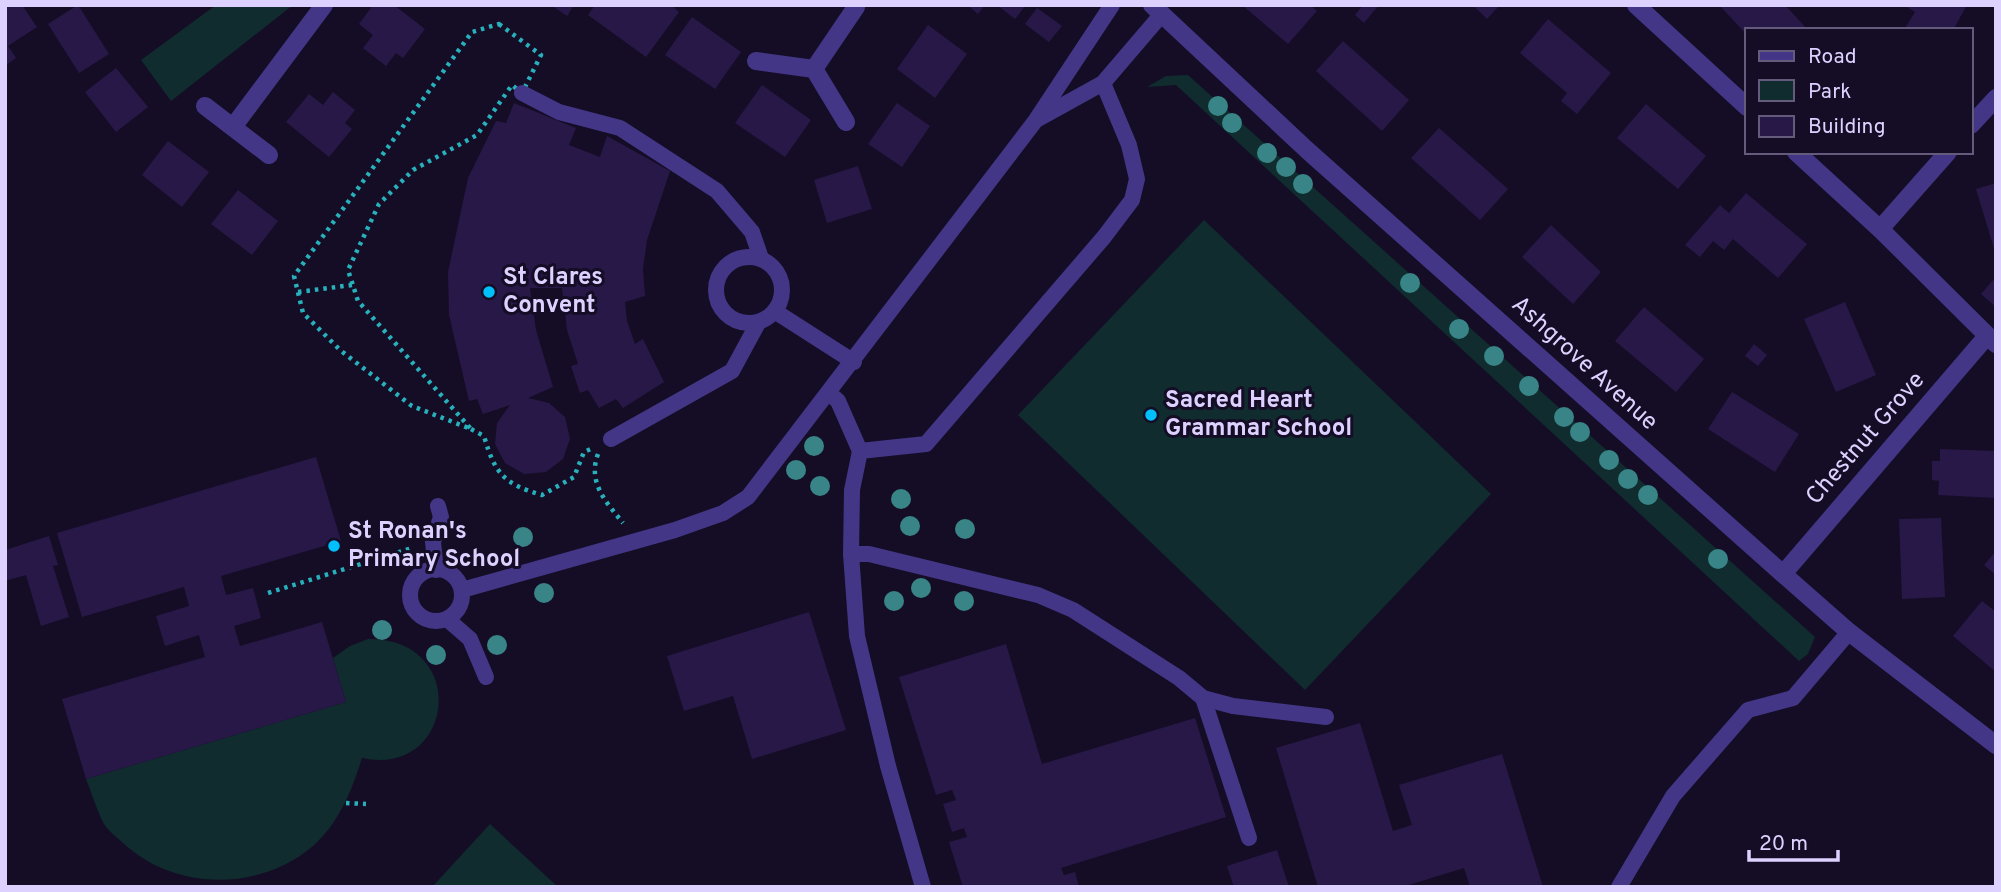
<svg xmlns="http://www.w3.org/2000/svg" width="2001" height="892" viewBox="0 0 2001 892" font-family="Overpass,sans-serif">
	<rect width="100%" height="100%" fill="#140d25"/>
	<g fill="#102c2f">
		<polygon points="216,5 293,5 171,101 141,60"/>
		<polygon points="1188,75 1815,637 1808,654 1799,661 1176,85 1147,87 1166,76"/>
		<polygon points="1204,220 1491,494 1305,690 1018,415"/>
		<path d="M 368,639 C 471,638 455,778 362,758 C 352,790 339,823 313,846 C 259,892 175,891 123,843 C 117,837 108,831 104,824 C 97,811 92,794 86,779 L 346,702 L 333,658 L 350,646 Z"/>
		<polygon points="490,824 558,887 432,887"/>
	</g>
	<g fill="#281847">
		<polygon points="5,5 22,5 37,27 8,46 16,58 5,66"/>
		<polygon points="78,5 109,54 79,73 48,24"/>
		<polygon points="373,5 394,5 425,29 403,58 396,53 386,66 363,48 373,35 359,24"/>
		<polygon points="551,5 574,5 567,16"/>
		<polygon points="595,5 671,5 679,12 646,57 588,15"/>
		<polygon points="967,5 985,5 978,14"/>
		<polygon points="997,5 1026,5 1015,19"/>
		<polygon points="1242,5 1310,5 1317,11 1288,44"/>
		<polygon points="1363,5 1379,5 1364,23 1355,15"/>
		<polygon points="1473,5 1500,5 1487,19"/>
		<polygon points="1719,5 1785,5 1808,30 1747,30 1747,35"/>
		<polygon points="1904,5 1967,5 1953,30 1904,30 1915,12"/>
		<polygon points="1037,8 1062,26 1049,42 1025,24"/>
		<polygon points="692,17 741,52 715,89 665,55"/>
		<polygon points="1548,19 1611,73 1577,114 1561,101 1567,93 1520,53"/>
		<polygon points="928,25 967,54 935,98 897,69"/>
		<polygon points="1343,41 1409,100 1382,131 1316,71"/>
		<polygon points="116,68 148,107 116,132 85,92"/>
		<polygon points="762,85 811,120 785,157 735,123"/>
		<polygon points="333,92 355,110 345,123 352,129 329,157 286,122 309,94 323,105"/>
		<polygon points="514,103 576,128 569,145 600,157 607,136 670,171 647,240 643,269 645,296 625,302 627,321 635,344 643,339 664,382 623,408 616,399 599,408 588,390 580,393 571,366 578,364 567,330 562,288 530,288 536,330 553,387 528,398 549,403 565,417 570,439 563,459 546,472 524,474 505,463 495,444 497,423 510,405 483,414 477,399 469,401 449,315 448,272 468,178 496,121 506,123"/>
		<polygon points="897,103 930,126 902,167 868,144"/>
		<polygon points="1646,104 1706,156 1678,189 1617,138"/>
		<polygon points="1439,128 1508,189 1480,220 1411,158"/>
		<polygon points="168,141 209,172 182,207 142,175"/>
		<polygon points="858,166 872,209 827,223 814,180"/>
		<polygon points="1996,183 1996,252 1995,252 1976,189"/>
		<polygon points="238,190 278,221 252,255 211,224"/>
		<polygon points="1746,193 1807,244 1778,278 1733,239 1724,250 1713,241 1700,257 1685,245 1720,205 1729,213"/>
		<polygon points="1551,225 1601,272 1573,304 1522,257"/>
		<polygon points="1994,279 1996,280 1996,307 1981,294"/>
		<polygon points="1845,302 1876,375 1836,392 1804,319"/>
		<polygon points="1644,307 1704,359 1676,392 1615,341"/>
		<polygon points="1754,344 1767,355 1758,366 1745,356"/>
		<polygon points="1732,392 1799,434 1775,472 1708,429"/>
		<polygon points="1940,449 1996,451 1996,498 1938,495 1939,481 1932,480 1932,461 1940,461"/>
		<polygon points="316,457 341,541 221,576 226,595 253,588 261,618 234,626 240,646 322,622 346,702 86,779 62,699 205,657 199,635 165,646 156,616 189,606 184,587 82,617 57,533"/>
		<polygon points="1941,518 1945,597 1902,599 1899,519"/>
		<polygon points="49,536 58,565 53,566 69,617 41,626 26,575 5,581 5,550"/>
		<polygon points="1996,551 1996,575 1984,565"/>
		<polygon points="1982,601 1996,612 1996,672 1953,636"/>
		<polygon points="809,612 846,730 752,759 733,696 684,711 667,656"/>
		<polygon points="1006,644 1042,764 1195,718 1226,817 1061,868 1064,875 1075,872 1079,887 963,887 949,842 967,837 964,828 952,832 943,804 956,800 952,790 936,795 899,677"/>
		<polygon points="1360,723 1393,831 1412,825 1399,785 1502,754 1543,887 1470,887 1464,868 1402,887 1318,887 1276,748"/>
		<polygon points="1277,850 1289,887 1234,887 1227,866"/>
	</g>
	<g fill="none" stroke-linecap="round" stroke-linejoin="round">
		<g stroke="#28b1bc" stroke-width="4.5" stroke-dasharray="3.5 5" stroke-linecap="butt">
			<polygon points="499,24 541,55 522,93 512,85 477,135 413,170 379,204 348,270 358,301 471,429 412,406 340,350 303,313 294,276 472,32"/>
			<polyline points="298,292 352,285"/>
			<path d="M 471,429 L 484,436 C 495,474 504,484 542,495 L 574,477 L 584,452 L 593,448"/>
			<path d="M 598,454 C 587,483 607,503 623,523"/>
			<polyline points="268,593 412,548"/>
			<polyline points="346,803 366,804"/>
		</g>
		<g stroke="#443686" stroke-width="16">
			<polyline points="522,93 559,112 620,128 717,191 752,232 761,258"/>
			<polyline points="1038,119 1103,83 1162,14"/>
			<circle cx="749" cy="290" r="33"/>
			<polyline points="776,312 854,362"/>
			<polyline points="829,393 838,401 860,451 852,490 851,554 857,636 888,766 923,887"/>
			<polyline points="611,439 732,371 758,323"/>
			<polyline points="860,451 926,444 1104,237 1132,200 1137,179 1129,145 1103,83"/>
			<polyline points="851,554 869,554 1038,595 1073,610 1179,678 1203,698 1233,706 1326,717"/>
			<circle cx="436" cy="595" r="26"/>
			<polyline points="436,570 433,542 441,517 438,506"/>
			<polyline points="462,590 675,530 723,513 748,497 1036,120 1112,5"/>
			<polyline points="447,619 470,639 486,677"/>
			<polyline points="1203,698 1249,838"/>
			<polyline points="1619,887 1673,796 1748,710 1793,698 1849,632"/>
		</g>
		<g stroke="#443686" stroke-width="18">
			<polyline points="1152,5 1307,150 1783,574 1849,632 1996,745"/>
			<polyline points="1636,5 1747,107"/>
			<polyline points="756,61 814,69 846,122"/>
			<polyline points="814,69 856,7"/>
			<polyline points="205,106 269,155"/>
			<polyline points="1971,125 1996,98"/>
			<polyline points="233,127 324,5"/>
			<polyline points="1796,152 1880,229 1996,344"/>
			<polyline points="1880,229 1948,152"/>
			<polyline points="1783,574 1987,336"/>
		</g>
	</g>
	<g fill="#388486">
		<circle cx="1218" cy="106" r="10"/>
		<circle cx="1232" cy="123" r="10"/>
		<circle cx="1267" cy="153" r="10"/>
		<circle cx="1286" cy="167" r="10"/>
		<circle cx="1303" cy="184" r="10"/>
		<circle cx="1410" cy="283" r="10"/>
		<circle cx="1459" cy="329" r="10"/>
		<circle cx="1494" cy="356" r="10"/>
		<circle cx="1529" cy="386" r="10"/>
		<circle cx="1564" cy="417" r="10"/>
		<circle cx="1580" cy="432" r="10"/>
		<circle cx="814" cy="446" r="10"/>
		<circle cx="1609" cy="460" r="10"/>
		<circle cx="796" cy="470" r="10"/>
		<circle cx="1628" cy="479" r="10"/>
		<circle cx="820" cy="486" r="10"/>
		<circle cx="1648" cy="495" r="10"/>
		<circle cx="901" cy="499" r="10"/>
		<circle cx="910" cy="526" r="10"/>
		<circle cx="965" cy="529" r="10"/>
		<circle cx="523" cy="537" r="10"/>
		<circle cx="1718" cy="559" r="10"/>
		<circle cx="921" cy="588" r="10"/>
		<circle cx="544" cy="593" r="10"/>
		<circle cx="894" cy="601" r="10"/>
		<circle cx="964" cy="601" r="10"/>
		<circle cx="382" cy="630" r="10"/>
		<circle cx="497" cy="645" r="10"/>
		<circle cx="436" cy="655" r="10"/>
	</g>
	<g fill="#00c0fc" stroke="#140d25" stroke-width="2.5">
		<circle cx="489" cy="292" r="7"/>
		<circle cx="1151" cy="415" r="7"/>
		<circle cx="334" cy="546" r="7"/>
	</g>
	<g text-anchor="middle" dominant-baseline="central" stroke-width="6" stroke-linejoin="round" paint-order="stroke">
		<g font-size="24" font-weight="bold" fill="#ddd1ff" stroke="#140d25" text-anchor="start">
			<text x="503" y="278">St Clares<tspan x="503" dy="28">Convent</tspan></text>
			<text x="1165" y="401">Sacred Heart<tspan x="1165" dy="28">Grammar School</tspan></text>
			<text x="348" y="532">St Ronan's<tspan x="348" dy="28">Primary School</tspan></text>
		</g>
		<g font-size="24" fill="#ddd1ff" stroke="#140d25">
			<text transform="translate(1584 364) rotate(42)">Ashgrove Avenue</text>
			<text transform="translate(1866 439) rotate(-49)">Chestnut Grove</text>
		</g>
	</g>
	<rect width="2001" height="892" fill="none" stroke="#ddd1ff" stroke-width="14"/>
	<rect x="1745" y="28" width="228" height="126" fill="#140d25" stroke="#645b7c" stroke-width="2"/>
	<rect x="1759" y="51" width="35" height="10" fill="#443686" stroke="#645b7c" stroke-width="2"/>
	<text x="1808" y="63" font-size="21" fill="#ddd1ff">Road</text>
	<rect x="1759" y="80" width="35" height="21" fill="#102c2f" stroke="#645b7c" stroke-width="2"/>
	<text x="1808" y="98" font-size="21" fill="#ddd1ff">Park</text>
	<rect x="1759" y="116" width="35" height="21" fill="#281847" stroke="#645b7c" stroke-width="2"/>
	<text x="1808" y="133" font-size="21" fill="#ddd1ff">Building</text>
	<path d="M1749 850v10h89v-10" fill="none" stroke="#ddd1ff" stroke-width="3.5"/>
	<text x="1759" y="850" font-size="21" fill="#ddd1ff" stroke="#140d25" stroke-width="5" paint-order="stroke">20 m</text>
</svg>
